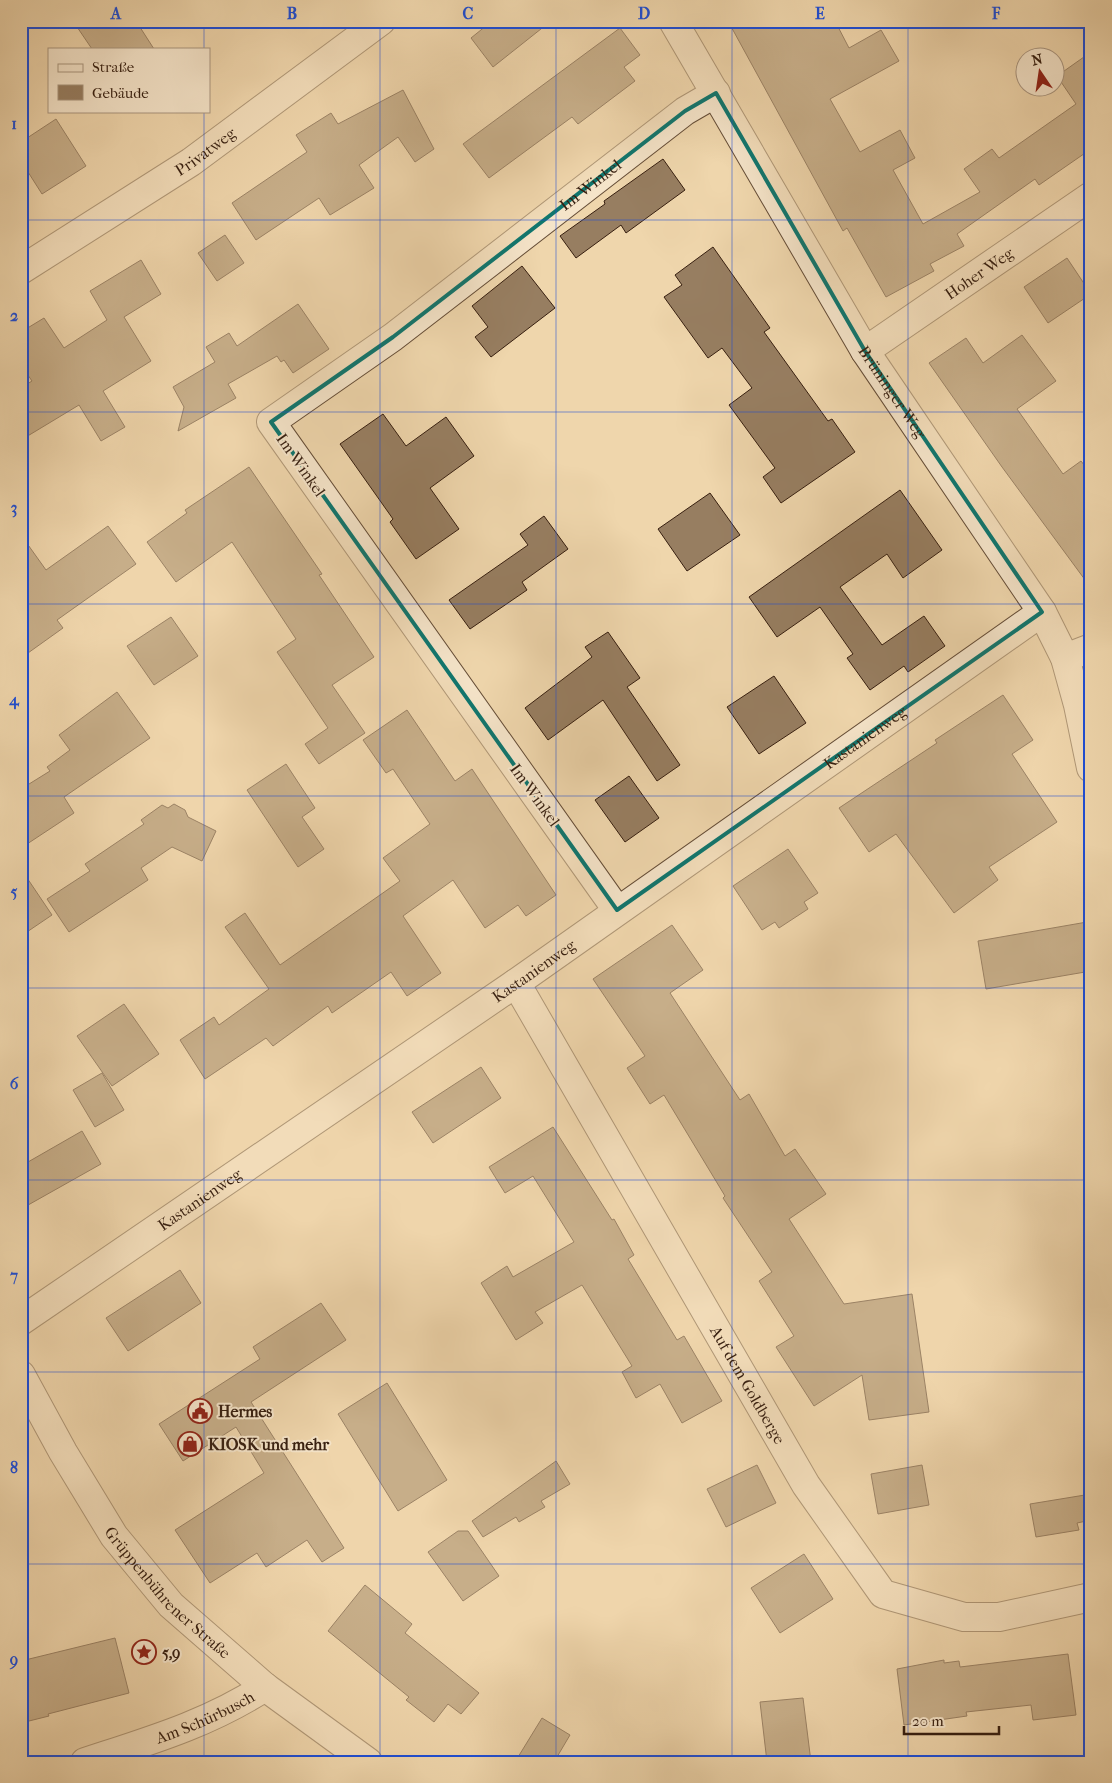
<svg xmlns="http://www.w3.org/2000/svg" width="1112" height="1783" viewBox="0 0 1112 1783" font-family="'IM FELL French Canon',serif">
	<rect width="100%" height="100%" fill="#efd6ac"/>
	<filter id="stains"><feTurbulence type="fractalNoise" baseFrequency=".004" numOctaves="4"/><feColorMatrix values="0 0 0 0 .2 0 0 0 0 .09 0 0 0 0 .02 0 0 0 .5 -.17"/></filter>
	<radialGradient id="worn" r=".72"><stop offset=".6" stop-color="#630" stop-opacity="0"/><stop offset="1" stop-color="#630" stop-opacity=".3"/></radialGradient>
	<g fill="#977e61" stroke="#371f10">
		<polygon points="73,21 136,21 154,49 92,49"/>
		<polygon points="492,21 551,21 493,67 471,38"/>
		<polygon points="728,21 835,21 849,48 881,30 899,61 830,99 860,152 900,130 915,158 893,170 923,224 980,192 964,169 992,149 999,158 1076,104 1057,76 1091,52 1091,149 1039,185 1035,179 957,234 964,246 930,264 934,271 886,297 847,228 843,231"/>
		<polygon points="620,28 640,55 624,67 635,81 578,124 572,117 489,178 463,144"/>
		<polygon points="403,90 434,149 415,162 398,137 359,165 374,188 330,215 319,198 256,240 232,203 307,152 296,135 331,113 338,124"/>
		<polygon points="56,119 86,166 42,194 21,161 21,142"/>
		<polygon points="663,159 685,190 626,233 621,225 576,258 560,236 605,204 604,201"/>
		<polygon points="225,235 244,263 217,281 198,253"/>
		<polygon points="713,247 770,328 764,332 828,421 832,419 855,452 781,503 763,477 775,468 729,405 752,388 722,348 708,358 664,297 682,285 675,275"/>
		<polygon points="1067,258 1091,294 1048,323 1024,287"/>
		<polygon points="141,260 161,294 124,317 151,361 103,391 125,427 101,441 79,405 21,440 21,388 32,381 21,365 21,332 44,318 64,348 107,320 90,291"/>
		<polygon points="522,266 555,308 491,357 475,337 488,327 472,306"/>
		<polygon points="298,304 329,349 293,373 284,360 281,362 277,356 228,384 236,398 178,431 184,407 173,387 215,362 206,347 229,333 237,346"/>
		<polygon points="1022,335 1056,381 1017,409 1063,474 1081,461 1091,474 1091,588 1002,467 929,363 966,338 983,363"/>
		<polygon points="383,414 406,446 446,417 474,456 430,488 459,529 416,559 390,522 393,519 340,444"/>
		<polygon points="249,467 322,574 319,575 374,657 332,685 365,733 319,764 305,744 328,728 277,652 296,639 232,542 176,582 147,542 187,513 185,510"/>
		<polygon points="900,490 942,550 903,578 887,554 840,587 882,645 924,616 945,646 908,672 904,666 870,690 847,658 853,654 820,607 777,637 749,597"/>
		<polygon points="710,493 740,535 687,571 658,529"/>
		<polygon points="544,516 568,549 522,582 527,590 470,629 449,600 528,545 520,534"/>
		<polygon points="108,526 136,564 57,620 63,628 21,658 21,535 46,570"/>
		<polygon points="171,617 198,656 154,685 127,646"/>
		<polygon points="608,632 640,678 627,687 680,765 657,781 603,700 548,740 525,708 592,657 585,647"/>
		<polygon points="774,676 806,723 759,754 727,707"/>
		<polygon points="117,692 150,738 64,797 74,813 21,848 21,789 50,771 47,767 70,750 59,735"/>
		<polygon points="1003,695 1033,740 1012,754 1057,822 989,867 998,880 954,913 896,834 869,852 839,808 937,743 935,740"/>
		<polygon points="407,710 455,781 472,769 556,895 526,916 518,905 485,928 453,880 403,916 441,973 407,996 391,972 332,1013 328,1006 273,1046 266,1038 205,1079 180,1040 214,1017 219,1025 269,989 225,927 245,913 280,965 400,881 383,858 430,824 393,769 386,773 363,740"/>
		<polygon points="286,764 315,808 302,817 324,849 298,867 247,790"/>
		<polygon points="629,776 659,818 625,842 595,800"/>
		<polygon points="174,804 185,810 188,817 216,831 202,861 172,847 141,868 148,880 69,932 47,899 90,871 85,864 144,824 141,820 162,805 168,808"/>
		<polygon points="788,849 818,893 804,902 808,909 779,928 775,922 762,930 733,886"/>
		<polygon points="21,869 52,915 21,936"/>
		<polygon points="1087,922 1091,944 1091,971 986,989 978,941"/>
		<polygon points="672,925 703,970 670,993 740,1100 749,1094 785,1156 795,1149 826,1194 789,1219 844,1304 912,1294 929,1412 869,1420 862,1375 814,1406 776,1347 794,1336 759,1281 772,1272 723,1198 725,1196 664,1095 650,1104 627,1068 645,1056 593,979"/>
		<polygon points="124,1004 159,1054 112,1086 77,1036"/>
		<polygon points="481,1067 501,1098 433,1143 412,1112"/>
		<polygon points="102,1073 124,1110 95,1127 73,1090"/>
		<polygon points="553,1127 612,1220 614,1219 634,1255 628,1259 677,1340 684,1336 722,1401 682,1423 660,1384 636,1398 622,1372 632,1366 582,1285 535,1312 543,1323 516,1340 481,1283 507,1266 513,1277 574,1242 533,1176 505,1193 489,1167"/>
		<polygon points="82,1131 101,1164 21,1209 21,1166"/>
		<polygon points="180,1270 201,1303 128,1351 106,1318"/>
		<polygon points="321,1303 346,1340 251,1402 344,1548 322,1562 307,1540 266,1567 257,1553 210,1583 175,1530 264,1473 236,1427 183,1461 159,1424 260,1359 253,1347"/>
		<polygon points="387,1383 447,1480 398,1511 338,1414"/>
		<polygon points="556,1461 570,1484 541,1501 545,1507 519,1522 516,1517 483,1537 472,1521"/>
		<polygon points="757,1465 776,1503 726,1527 707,1489"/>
		<polygon points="922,1465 929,1505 878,1514 871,1474"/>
		<polygon points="1091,1494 1091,1520 1077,1523 1079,1530 1036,1537 1030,1504"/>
		<polygon points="458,1531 468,1531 499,1576 463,1601 428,1552"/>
		<polygon points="804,1554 833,1599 780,1633 751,1588"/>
		<polygon points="365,1585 412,1624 405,1633 479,1693 461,1714 448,1704 434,1722 406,1700 409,1697 328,1631"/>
		<polygon points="115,1638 129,1693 48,1714 49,1716 21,1723 21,1661"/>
		<polygon points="1068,1654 1076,1715 1033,1720 1031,1705 966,1712 967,1716 904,1725 897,1669 944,1660 944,1663 959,1661 960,1667"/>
		<polygon points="803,1698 811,1762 767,1762 760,1702"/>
		<polygon points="542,1718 570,1735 554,1762 515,1762"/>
	</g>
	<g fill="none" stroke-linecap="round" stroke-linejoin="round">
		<defs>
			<g id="minor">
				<path id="s1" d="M 673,21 L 865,351 L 1042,612 L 1065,658 L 1078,705 L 1091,768"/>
				<path id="s2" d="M 21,270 L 191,162 L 381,21"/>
				<path id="s3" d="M 865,351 L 1091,196"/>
				<polyline points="1065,658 1091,648"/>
				<path id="s4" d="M 617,910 L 271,422 L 393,337 L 685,111 L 716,93"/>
				<path id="s5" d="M 516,983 L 806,1485 L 883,1594 L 964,1617 L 999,1617 L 1091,1597"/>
				<path id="s6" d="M 21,1321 L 516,983 L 1042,612"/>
				<path id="s7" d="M 21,1375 L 63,1452 L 114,1536 L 171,1605 L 265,1687 L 368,1762"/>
				<path id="s8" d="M 85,1762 C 149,1741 208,1724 265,1687"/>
			</g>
		</defs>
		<use href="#minor" stroke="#654d37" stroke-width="30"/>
		<use href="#minor" stroke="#f5e4c9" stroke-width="28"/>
	</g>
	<path d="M0 0H1112V1783H0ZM 716,93 L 865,351 L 1042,612 L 617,910 L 271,422 L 393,337 L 685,111 Z" fill="#efd6ac" fill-opacity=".55" fill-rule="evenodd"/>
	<path fill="none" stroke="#0f766e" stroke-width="4" stroke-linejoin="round" d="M 716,93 L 865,351 L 1042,612 L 617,910 L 271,422 L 393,337 L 685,111 Z"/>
	<path fill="none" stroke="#1d4ed8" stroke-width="1" stroke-opacity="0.55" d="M 204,21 L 204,49M 380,21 L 380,1762M 556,21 L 556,1762M 732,21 L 732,1762M 908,21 L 908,1762M 204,111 L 204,1762M 21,220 L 1091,220M 21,412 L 1091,412M 21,604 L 1091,604M 21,796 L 1091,796M 21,988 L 1091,988M 21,1180 L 1091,1180M 21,1372 L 1091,1372M 21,1564 L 1091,1564"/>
	<defs>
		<symbol id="civic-ring" viewBox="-11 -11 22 22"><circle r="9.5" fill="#f5e4c9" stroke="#8f2418" stroke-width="1.5"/><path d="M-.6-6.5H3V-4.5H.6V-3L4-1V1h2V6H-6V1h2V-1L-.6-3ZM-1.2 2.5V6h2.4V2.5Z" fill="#8f2418"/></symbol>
		<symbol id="shop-ring" viewBox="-11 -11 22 22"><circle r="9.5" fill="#f5e4c9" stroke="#8f2418" stroke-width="1.5"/><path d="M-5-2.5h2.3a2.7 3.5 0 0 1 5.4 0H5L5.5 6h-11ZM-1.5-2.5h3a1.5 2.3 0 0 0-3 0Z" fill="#8f2418"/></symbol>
		<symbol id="sight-ring" viewBox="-11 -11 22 22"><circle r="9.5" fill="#f5e4c9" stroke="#8f2418" stroke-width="1.5"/><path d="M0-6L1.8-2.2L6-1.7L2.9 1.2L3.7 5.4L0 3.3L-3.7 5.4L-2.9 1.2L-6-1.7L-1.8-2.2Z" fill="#8f2418"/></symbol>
	</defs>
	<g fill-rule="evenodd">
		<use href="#civic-ring" x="186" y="1397" width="28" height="28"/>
		<use href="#shop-ring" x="176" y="1430" width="28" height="28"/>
		<use href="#sight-ring" x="130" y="1638" width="28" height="28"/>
	</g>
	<g text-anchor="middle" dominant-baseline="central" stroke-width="4" stroke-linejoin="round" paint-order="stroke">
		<g font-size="16" fill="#371f10" stroke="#f5e4c9">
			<text stroke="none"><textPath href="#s2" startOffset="219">Privatweg</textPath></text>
			<text stroke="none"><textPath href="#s4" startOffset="996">Im Winkel</textPath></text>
			<text stroke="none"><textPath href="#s3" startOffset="138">Hoher Weg</textPath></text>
			<text stroke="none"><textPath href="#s1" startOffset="431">Brüninger Weg</textPath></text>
			<text transform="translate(301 465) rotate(55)">Im Winkel</text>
			<text stroke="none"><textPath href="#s6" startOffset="1026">Kastanienweg</textPath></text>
			<text transform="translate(535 795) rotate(54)">Im Winkel</text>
			<text stroke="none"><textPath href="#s6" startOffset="621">Kastanienweg</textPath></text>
			<text stroke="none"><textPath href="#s6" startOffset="216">Kastanienweg</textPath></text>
			<text stroke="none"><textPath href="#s5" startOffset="464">Auf dem Goldberge</textPath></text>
			<text stroke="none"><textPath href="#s7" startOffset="264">Grüppenbührener Straße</textPath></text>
			<text stroke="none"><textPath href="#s8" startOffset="128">Am Schürbusch</textPath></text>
		</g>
		<g font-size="16" font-weight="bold" fill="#371f10" stroke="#f5e4c9" text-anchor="start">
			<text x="218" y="1411">Hermes</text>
			<text x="208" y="1444">KIOSK und mehr</text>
			<text x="162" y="1652">5,9</text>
		</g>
	</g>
	<rect width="1112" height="1783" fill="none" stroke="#efd6ac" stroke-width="55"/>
	<rect x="48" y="48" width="162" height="65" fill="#f5e4c9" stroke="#a9957f"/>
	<rect x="58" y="64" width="25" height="8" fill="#f5e4c9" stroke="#a9957f"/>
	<text x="92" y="72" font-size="15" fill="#371f10">Straße</text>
	<rect x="58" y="85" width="25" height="15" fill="#977e61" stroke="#a9957f"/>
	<text x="92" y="98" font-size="15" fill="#371f10">Gebäude</text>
	<g transform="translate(1040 72) rotate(347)"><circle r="24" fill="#f5e4c9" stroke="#a9957f"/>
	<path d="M0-4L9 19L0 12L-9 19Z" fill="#8f2418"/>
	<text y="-8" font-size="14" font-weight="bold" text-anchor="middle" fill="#371f10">N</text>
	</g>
	<path d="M904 1726v8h95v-8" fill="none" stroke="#371f10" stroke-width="2.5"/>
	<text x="912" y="1726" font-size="15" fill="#371f10" stroke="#f5e4c9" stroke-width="4" paint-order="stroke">20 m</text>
	<rect x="28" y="28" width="1056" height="1728" fill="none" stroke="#1d4ed8" stroke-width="2"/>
	<g font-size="16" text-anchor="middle" font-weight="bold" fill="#1d4ed8">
		<text x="116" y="19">A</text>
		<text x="292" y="19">B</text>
		<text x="468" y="19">C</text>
		<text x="644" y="19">D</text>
		<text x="820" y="19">E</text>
		<text x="996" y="19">F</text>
		<text x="14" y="129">1</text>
		<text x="14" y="321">2</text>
		<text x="14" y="513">3</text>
		<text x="14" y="705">4</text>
		<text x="14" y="897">5</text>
		<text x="14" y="1089">6</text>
		<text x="14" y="1281">7</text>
		<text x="14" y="1473">8</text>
		<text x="14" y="1665">9</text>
	</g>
	<rect width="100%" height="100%" filter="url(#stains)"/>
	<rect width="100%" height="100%" fill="url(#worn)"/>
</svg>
